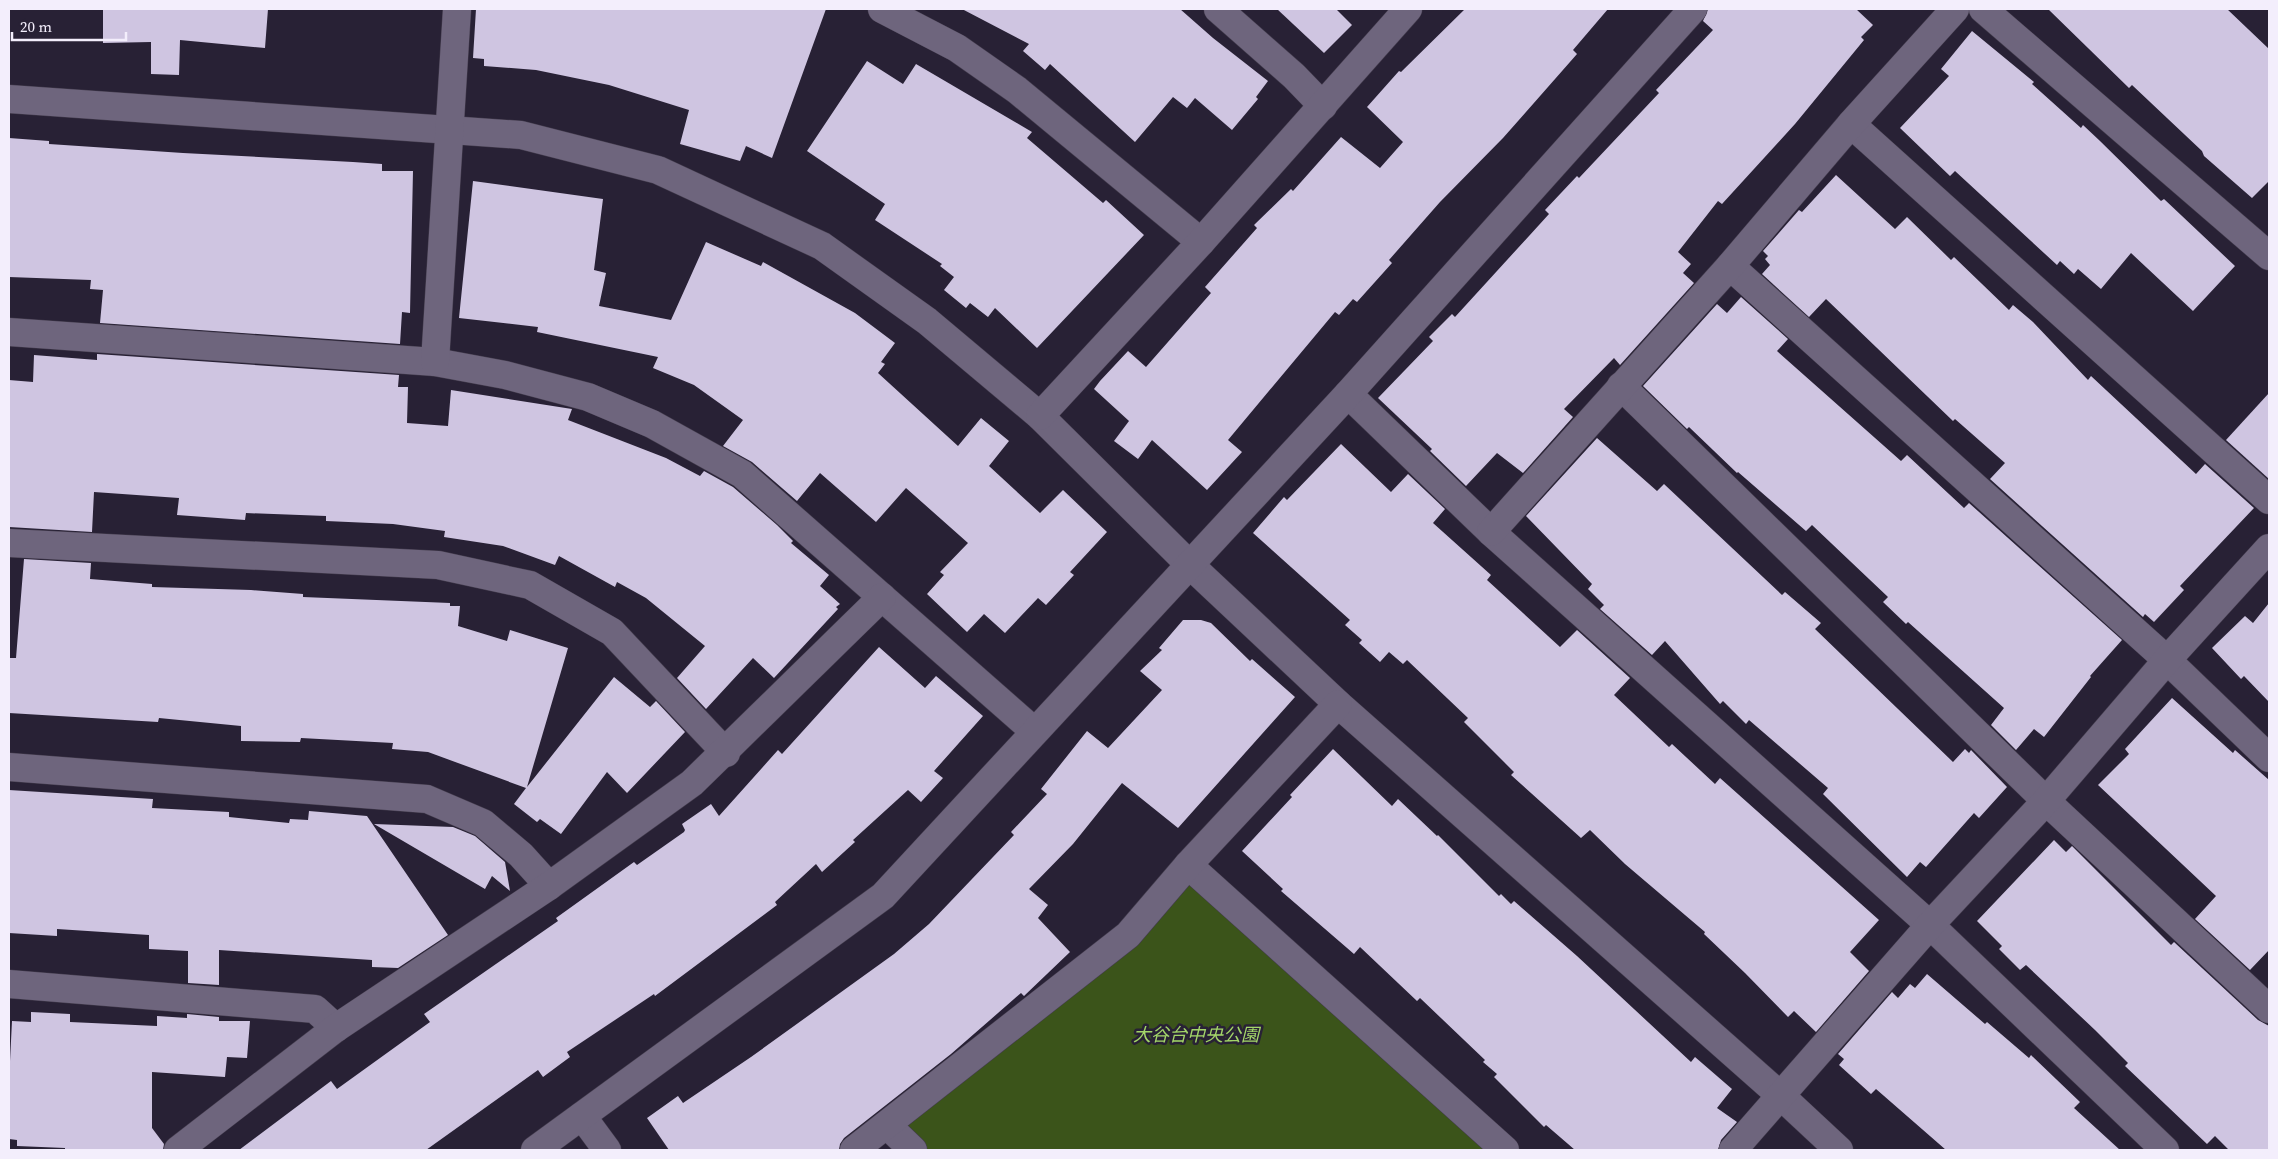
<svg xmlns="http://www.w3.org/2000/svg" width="2278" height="1159" viewBox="0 0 2278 1159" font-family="'Source Serif 4','Noto Sans JP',serif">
	<rect width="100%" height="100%" fill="#282135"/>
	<polygon fill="#3b541a" points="1188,873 1496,1150 921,1150 896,1125"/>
	<g fill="#cfc5e1">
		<polygon points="103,9 268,9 265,48 180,40 179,75 151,74 151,42 103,43"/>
		<polygon points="476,9 826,9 772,158 746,146 740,161 680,144 689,110 609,85 536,70 484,66 484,59 473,58"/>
		<polygon points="962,9 1180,9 1213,38 1268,81 1256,97 1258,99 1232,130 1195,98 1187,108 1173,97 1135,142 1050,64 1045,70 1023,51 1029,44"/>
		<polygon points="1277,9 1336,9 1352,25 1324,53"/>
		<polygon points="1465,9 1608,9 1573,50 1577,54 1503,138 1440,202 1389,260 1392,263 1357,302 1353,299 1339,315 1335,312 1228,440 1242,452 1207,490 1152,440 1138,459 1114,441 1129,421 1094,389 1100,381 1128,351 1146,367 1211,293 1205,287 1257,228 1254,225 1291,189 1293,191 1341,137 1380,168 1403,142 1367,107 1399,71 1401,72"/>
		<polygon points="1708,9 1856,9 1873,25 1861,37 1864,40 1795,124 1722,204 1718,201 1678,252 1691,264 1683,273 1694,283 1620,365 1614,358 1564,409 1573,417 1523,473 1497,453 1466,486 1430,451 1432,449 1378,398 1433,341 1429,337 1452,314 1455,317 1549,214 1545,210 1577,176 1579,178 1659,93 1656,90 1713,30 1703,21"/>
		<polygon points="2048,9 2227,9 2269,49 2269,181 2252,198 2204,156 2202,151 2132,85 2129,88"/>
		<polygon points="1972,31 2034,82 2032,84 2081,128 2083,125 2100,141 2161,201 2164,199 2235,266 2193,311 2131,253 2101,289 2078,269 2074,274 2060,261 2057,265 1955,171 1950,176 1900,128 1949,76 1941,69"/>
		<polygon points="867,61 903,84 916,64 1032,132 1027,138 1103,203 1106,200 1144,235 1037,348 995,308 988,317 970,303 966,308 944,290 954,277 940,266 942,264 875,220 885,204 807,151"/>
		<polygon points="9,138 49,141 49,144 183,153 353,162 382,164 382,171 413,171 410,313 402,312 400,344 100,323 103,290 90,289 91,280 9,277"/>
		<polygon points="1836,175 1895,229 1907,217 1951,260 1954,257 2009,310 2013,305 2033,322 2088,380 2091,376 2196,474 2205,464 2254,508 2180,586 2184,590 2154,622 2145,614 2143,617 1990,479 2005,463 1955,419 1953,421 1826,299 1809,317 1762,274 1770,265 1765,259 1768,256 1763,251 1799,210 1802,212"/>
		<polygon points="473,181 603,199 594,270 606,273 599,306 671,320 706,242 761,266 763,262 855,313 895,343 881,362 885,364 878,373 958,446 981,418 1009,441 989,466 1040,513 1063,490 1107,532 1070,572 1074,575 1046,605 1038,598 1005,633 984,614 967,632 927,594 944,575 940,572 968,543 906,488 876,522 820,473 797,501 752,462 723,446 743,420 694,385 653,368 658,357 537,332 538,327 459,318"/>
		<polygon points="1741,297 1788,339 1777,351 1901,461 1907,455 1964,508 1969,503 2122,640 2090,676 2091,677 2044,737 2034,729 2016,750 1991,725 2004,708 1908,622 1906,624 1883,602 1888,597 1812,525 1806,531 1738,472 1737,473 1689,427 1687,429 1643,386 1717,304 1727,313"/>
		<polygon points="97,354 399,375 398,387 408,387 407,423 448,426 451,390 572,409 568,420 666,458 700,476 704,471 733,487 777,525 793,541 791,543 829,575 820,586 840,604 836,607 838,609 774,678 753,658 706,709 677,678 705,646 646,598 617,582 615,587 559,556 555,565 503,546 444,537 445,531 393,524 326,521 326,516 246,513 245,520 177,515 179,498 94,492 92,532 9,527 9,380 33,382 34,355 97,360"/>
		<polygon points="2269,393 2269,479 2226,440"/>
		<polygon points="1597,438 1657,491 1664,484 1782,595 1785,592 1821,623 1815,629 1953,762 1965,749 1969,753 1971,750 2007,787 1979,818 1974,813 1926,867 1920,862 1907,877 1823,794 1828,788 1749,720 1746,724 1723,701 1720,704 1665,641 1652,655 1600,609 1604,605 1588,589 1592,584 1526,516"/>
		<polygon points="1341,444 1391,492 1408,474 1445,509 1433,523 1491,575 1487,580 1560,647 1577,630 1630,678 1614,695 1669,747 1672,744 1715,784 1720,778 1879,920 1850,952 1869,971 1816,1032 1794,1011 1788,1017 1745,973 1704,934 1705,932 1625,864 1590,830 1581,838 1511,775 1514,772 1464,722 1468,718 1407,660 1403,664 1389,652 1380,662 1359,643 1362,640 1345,625 1350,620 1253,533 1284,497 1287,500"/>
		<polygon points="24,559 91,563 90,579 152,584 152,587 251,590 303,594 303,597 450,603 450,606 460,606 458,626 507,641 510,630 568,648 527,787 614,677 650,707 656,701 685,732 627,793 607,772 561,834 540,819 537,822 514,804 526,788 428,752 392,749 393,743 301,738 300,742 241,741 241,726 159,718 158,722 9,713 9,658 16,658"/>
		<polygon points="2269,603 2269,702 2244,676 2241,679 2212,648 2245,616 2253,623"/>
		<polygon points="1183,620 1201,620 1211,623 1250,661 1252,659 1295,697 1178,828 1122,783 1073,844 1029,889 1048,905 1038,918 1070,952 1024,996 1021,993 951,1054 844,1138 840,1144 839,1150 669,1150 647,1118 678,1096 683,1103 751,1057 894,954 929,924 1014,835 1011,832 1047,794 1041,789 1087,731 1108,748 1162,690 1140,671 1162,650 1159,648"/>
		<polygon points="879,647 925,688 936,676 983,716 934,771 943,778 921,802 908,790 853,840 855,842 822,872 816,864 775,902 777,905 655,996 654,994 567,1052 570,1057 543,1077 538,1070 426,1150 239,1150 331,1081 337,1089 430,1022 424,1014 558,921 556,918 634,862 637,865 684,832 685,830 682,824 711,804 719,816 778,750 782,754"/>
		<polygon points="2172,698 2233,753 2235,750 2269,780 2269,950 2250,970 2195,919 2216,896 2098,785 2129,754 2125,749"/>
		<polygon points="1333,749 1392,806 1398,799 1437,836 1438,835 1499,896 1501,894 1511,904 1514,901 1577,956 1691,1062 1695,1057 1732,1089 1717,1108 1737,1122 1721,1140 1718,1150 1575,1150 1546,1125 1544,1127 1494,1077 1497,1074 1483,1062 1485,1060 1420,998 1417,1001 1360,947 1354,954 1281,891 1283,889 1242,851 1292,797 1290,795"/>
		<polygon points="9,790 153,799 152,808 229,812 229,817 289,823 290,819 308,820 309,811 367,816 448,935 398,968 372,967 372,960 219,950 219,985 188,983 188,951 149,949 149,935 57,929 57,936 9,933"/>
		<polygon points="374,824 453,827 475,836 505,862 510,891 492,876 485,889"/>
		<polygon points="2054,840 2066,852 2072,846 2171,945 2174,942 2258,1020 2269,1026 2269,1150 2229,1150 2215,1136 2207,1144 2125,1066 2128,1063 2095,1030 2026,965 2020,970 1999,949 2002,946 1977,921"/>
		<polygon points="1927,974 1985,1024 1987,1022 2029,1058 2031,1055 2080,1102 2074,1108 2120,1150 1946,1150 1876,1089 1871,1094 1839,1065 1844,1059 1838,1054 1892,992 1898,998 1910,984 1915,988"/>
		<polygon points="31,1012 70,1014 70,1022 157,1026 157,1016 187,1018 187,1014 219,1017 219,1021 250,1021 247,1058 227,1057 225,1077 152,1072 152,1128 164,1144 163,1150 65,1150 65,1148 17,1146 17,1140 9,1139 9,1081 12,1021 31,1022"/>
	</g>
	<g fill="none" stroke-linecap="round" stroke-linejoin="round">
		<defs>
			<g id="minor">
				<polyline points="882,9 957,48 1017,90 1201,242"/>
				<polyline points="1218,9 1294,76 1323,106"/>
				<polyline points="1983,9 2269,256"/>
				<polyline points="9,99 521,135 658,170 822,246 927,321 1040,416 1189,564 1338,704 1781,1096 1839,1150"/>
				<polyline points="1851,124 2269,500"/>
				<polyline points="1730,266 2167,660 2269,758"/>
				<polyline points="9,332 435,362 505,375 588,397 652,424 742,474 1034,731"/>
				<polyline points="435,362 457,9"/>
				<polyline points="1621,386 2046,801 2269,1009"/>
				<polyline points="1348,394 1491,532 1930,925 2165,1150"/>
				<polyline points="1040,416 1201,242 1408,9"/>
				<polyline points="1491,532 1730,266 1851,124 1955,9"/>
				<polyline points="9,543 438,565 530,585 612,632 726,753"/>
				<polyline points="9,767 427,799 483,823 521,855 549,886"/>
				<polyline points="1188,865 1505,1150"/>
				<polyline points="9,984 315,1009 336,1028"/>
				<polyline points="582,1116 607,1150"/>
				<polyline points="887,1125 913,1150"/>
				<polyline points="178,1150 336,1028 549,886 692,783 882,597"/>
				<polyline points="535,1150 883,896 1348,394 1693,9"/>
				<polyline points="854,1150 1128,935 1188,865 1338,704"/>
				<polyline points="1733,1150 1930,925 2046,801 2167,660 2269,548"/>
			</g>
		</defs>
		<use href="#minor" stroke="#433c4d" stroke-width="29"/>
		<use href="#minor" stroke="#6e657d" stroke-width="28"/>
	</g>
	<g text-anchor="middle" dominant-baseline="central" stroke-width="5" stroke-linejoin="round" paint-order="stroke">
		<g font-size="18" font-style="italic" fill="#a3d569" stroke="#282135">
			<text x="1196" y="1034">大谷台中央公園</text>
		</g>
	</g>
	<rect width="2278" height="1159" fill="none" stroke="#f3eefc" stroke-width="20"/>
	<path d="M12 32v8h114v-8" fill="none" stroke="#f3eefc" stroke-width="2.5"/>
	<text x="20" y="32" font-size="15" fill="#f3eefc" stroke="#282135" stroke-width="4" paint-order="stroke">20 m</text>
</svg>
